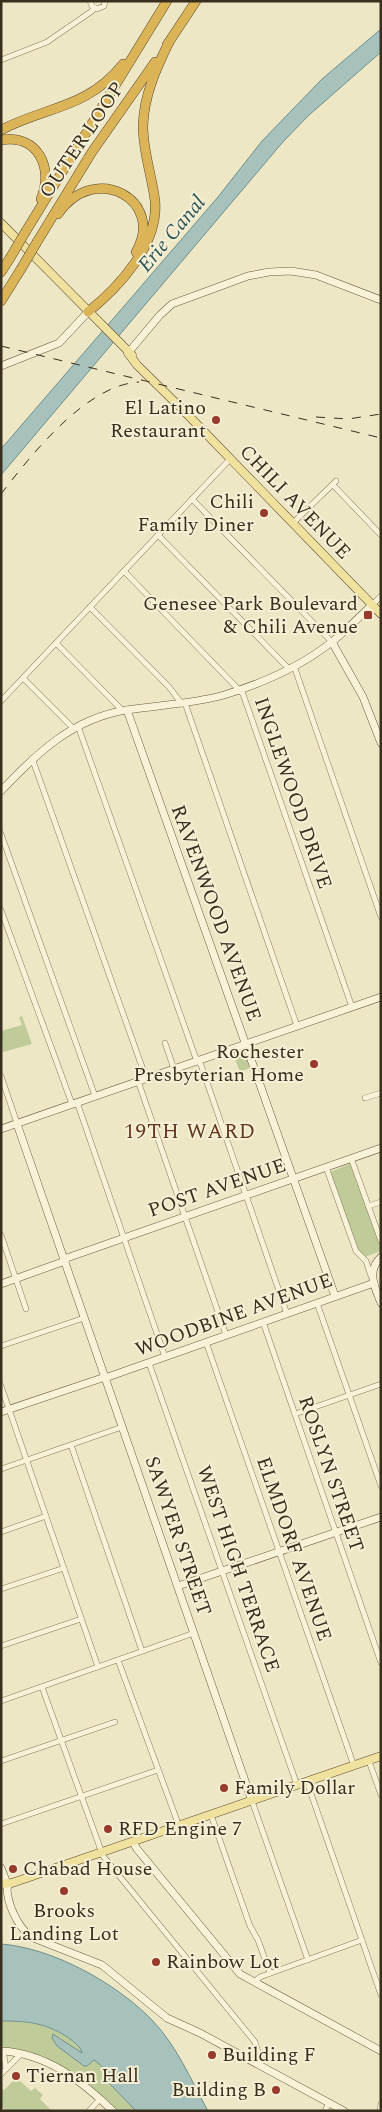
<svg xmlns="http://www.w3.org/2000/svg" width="382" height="2112" viewBox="0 0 382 2112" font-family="Spectral,serif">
	<rect width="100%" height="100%" fill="#eee7c5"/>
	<g fill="#bfcc99">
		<polygon points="22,1016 32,1044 3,1052 1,1031 22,1025 19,1017"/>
		<polygon points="244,1048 252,1067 240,1072 232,1052"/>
		<polygon points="349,1164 351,1164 381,1247 381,1251 365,1257 359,1252 330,1172"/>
		<path d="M 1,2021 C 32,2022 60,2025 82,2050 L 82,2054 L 59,2037 L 57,2046 L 84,2066 L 87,2066 L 94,2060 C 103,2067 110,2073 110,2084 L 136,2111 L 116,2111 L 73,2075 L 1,2049 Z"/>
		<polygon points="15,2079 19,2080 31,2091 35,2088 43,2095 40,2099 52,2111 6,2111 1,2106 1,2087 4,2090"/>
	</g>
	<g fill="#a7c1bd" stroke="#6d908c">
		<polygon points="381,29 381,52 308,116 282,143 1,475 1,449 218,197 262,141 322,79"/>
		<path d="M 1,1944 C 53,1948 116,1983 152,2020 C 177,2046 191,2080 208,2111 L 136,2111 L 110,2084 C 110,2072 103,2067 94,2060 L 87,2066 L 84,2066 L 57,2046 L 52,2038 L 53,2034 L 82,2053 C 81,2047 75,2043 70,2039 C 48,2023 27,2021 1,2021 Z"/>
	</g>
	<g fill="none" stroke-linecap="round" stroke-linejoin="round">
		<defs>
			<g id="street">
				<polyline points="90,1 92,6 97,9 104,6 105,1"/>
				<polyline points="1,60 47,42 92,11 94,8"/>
				<polyline points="333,485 381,535"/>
				<polyline points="192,499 332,642"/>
				<polyline points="293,523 336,481"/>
				<polyline points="158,535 289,669"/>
				<polyline points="124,571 243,694 352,1007"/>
				<polyline points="372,605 381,596"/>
				<polyline points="90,607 169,687 182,704"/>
				<polyline points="56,643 123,711"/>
				<polyline points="294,666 381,917"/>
				<polyline points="23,678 73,728"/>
				<polyline points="1,701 231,458"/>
				<polyline points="185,703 297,1026"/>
				<polyline points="78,726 195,1056 201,1065 287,1314"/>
				<polyline points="32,758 146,1078"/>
				<polyline points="1,834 95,1096"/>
				<polyline points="1,910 72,1104"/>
				<polyline points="165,1043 174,1069"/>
				<polyline points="1,1076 17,1123"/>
				<polyline points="138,1081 226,1335"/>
				<polyline points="365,1098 381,1093"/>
				<polyline points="77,1102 165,1357"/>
				<polyline points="351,1158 381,1241"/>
				<polyline points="326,1167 356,1251 366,1261 371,1276"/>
				<polyline points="368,1206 381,1202"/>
				<polyline points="1,1235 26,1309"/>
				<polyline points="317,1303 381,1486"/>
				<polyline points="263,1322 381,1663"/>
				<polyline points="206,1342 354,1766"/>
				<polyline points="1,1346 84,1318"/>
				<polyline points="149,1363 297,1785"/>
				<polyline points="1,1386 98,1667"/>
				<polyline points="295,1414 381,1384"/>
				<polyline points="71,1445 142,1651"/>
				<polyline points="1,1469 122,1427"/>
				<polyline points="1,1532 46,1516"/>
				<polyline points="1,1589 64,1568"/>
				<polyline points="1,1646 81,1619"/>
				<polyline points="118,1660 179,1826"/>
				<polyline points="42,1687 103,1856 255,2042 258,2052 254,2062"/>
				<polyline points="1,1701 194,1633"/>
				<polyline points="1,1761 115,1722"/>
				<polyline points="369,1761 381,1795"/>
				<polyline points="307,1782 381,1995"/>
				<polyline points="252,1801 308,1960"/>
				<polyline points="211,1815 250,1926 258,1940 270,1973"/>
				<polyline points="1,1824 158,1770"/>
				<polyline points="254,1982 260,1977 362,1940"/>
				<polyline points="1,2053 4,2056 6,2069"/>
				<polyline points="1,2074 21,2054"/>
				<polyline points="89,2111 100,2099"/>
				<polyline points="325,2111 329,2103"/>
				<polyline points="380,2111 381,2104"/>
			</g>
			<g id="secondary">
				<polyline points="128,353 160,315 172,304 248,276 269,272 291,271 316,275 381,300"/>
				<polyline points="1,366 59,343 88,312"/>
				<polyline points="332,642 363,697 381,743"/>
				<polyline points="127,710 335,1296"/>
				<path d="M 1,791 C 37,753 72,719 126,710 C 159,705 192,704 224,695 C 263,683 302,666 333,641 C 347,630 359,617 372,605"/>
				<polyline points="17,1124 252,1801"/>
				<polyline points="1,1129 381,997"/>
				<path d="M 381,1257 C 366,1271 375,1288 381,1303"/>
				<polyline points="64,1259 381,1148"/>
				<polyline points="1,1284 65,1261"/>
				<polyline points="105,1378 374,1283"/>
				<polyline points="1,1412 105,1377"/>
				<polyline points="178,1586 381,1517"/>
				<polyline points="133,1842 137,1849 240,1974 381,2051"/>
				<polyline points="1,1868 8,1886"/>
				<path d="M 7,1884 C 6,1902 17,1926 31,1937 L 102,1965 L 167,2018 L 200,2033 L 344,2111"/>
				<path d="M 1,2051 C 46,2053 82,2081 113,2111"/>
			</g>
			<g id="primary">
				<polyline points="1,223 132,355"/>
				<polyline points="128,353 137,365 186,413 381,614"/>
				<polyline points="1,1884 12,1883 381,1756"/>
			</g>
			<g id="highway">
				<polyline points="167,45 196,1"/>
				<path d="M 1,130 C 47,106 87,109 123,64"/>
				<path d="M 1,140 C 38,134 54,168 41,199"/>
				<path d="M 58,214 C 95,160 166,201 136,252"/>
				<polyline points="26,231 167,1"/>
				<polyline points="37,242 92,152 155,62"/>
				<polyline points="1,272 10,258"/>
				<polyline points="1,301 21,269"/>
				<path d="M 88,312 C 119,287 159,244 155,201 C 152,176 143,152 143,126 C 144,95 156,69 169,42"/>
			</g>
		</defs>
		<use href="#street" stroke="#897a5b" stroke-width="6"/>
		<use href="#secondary" stroke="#6b5b3e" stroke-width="8"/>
		<use href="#primary" stroke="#57472f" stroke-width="9"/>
		<use href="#highway" stroke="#57472f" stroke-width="10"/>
		<use href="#street" stroke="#f8f3d8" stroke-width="5"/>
		<use href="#secondary" stroke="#f8f3d8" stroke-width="7"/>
		<use href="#primary" stroke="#f0e29e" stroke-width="8"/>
		<use href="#highway" stroke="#dbb457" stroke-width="9"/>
		<g stroke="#392f1f" stroke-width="1" stroke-dasharray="9 9" stroke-linecap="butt">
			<polyline points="1,346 381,438"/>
			<polyline points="316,417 348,419 381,414"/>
			<path d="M 1,494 C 32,454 86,385 139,382"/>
		</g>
		<defs>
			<g id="highway-bridge">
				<polyline points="10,258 26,231"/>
				<polyline points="21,269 37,242"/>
			</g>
		</defs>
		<use href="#highway-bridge" stroke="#57472f" stroke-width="10" stroke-linecap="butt"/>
		<use href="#highway-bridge" stroke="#dbb457" stroke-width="9"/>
	</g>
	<g fill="#973a2c" stroke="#f5f0d5" stroke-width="2">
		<circle cx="216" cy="420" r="5"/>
		<circle cx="264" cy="513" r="5"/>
		<rect x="363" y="610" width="10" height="10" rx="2.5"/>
		<circle cx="314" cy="1064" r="5"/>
		<circle cx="224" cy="1788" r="5"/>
		<circle cx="108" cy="1829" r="5"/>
		<circle cx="13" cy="1869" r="5"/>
		<circle cx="64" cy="1891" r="5"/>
		<circle cx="156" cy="1962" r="5"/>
		<circle cx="212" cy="2055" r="5"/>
		<circle cx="16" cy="2076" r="5"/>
		<circle cx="276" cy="2090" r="5"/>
	</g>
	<g text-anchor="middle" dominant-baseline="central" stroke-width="4" stroke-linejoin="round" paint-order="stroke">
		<g font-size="20" fill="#392f1f" stroke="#f5f0d5">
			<text transform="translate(82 140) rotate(-56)">OUTER LOOP</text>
			<text transform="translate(295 502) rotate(46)">CHILI AVENUE</text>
			<text transform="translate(293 793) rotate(71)">INGLEWOOD DRIVE</text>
			<text transform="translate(216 913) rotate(70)">RAVENWOOD AVENUE</text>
			<text transform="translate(217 1188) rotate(-19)">POST AVENUE</text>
			<text transform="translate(234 1315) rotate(-20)">WOODBINE AVENUE</text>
			<text transform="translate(331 1474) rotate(71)">ROSLYN STREET</text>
			<text transform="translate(178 1536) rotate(71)">SAWYER STREET</text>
			<text transform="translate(294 1549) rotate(71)">ELMDORF AVENUE</text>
			<text transform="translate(238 1569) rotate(71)">WEST HIGH TERRACE</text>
		</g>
		<g font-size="20" fill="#392f1f" stroke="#f5f0d5" text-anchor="start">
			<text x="206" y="408" text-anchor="end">El Latino<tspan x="206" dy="23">Restaurant</tspan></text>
			<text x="254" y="502" text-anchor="end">Chili<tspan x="254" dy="23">Family Diner</tspan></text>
			<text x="358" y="604" text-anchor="end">Genesee Park Boulevard<tspan x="358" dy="23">&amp; Chili Avenue</tspan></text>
			<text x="304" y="1052" text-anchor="end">Rochester<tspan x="304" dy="23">Presbyterian Home</tspan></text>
			<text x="234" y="1788">Family Dollar</text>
			<text x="118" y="1829">RFD Engine 7</text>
			<text x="23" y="1869">Chabad House</text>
			<text x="64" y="1911" text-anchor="middle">Brooks<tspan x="64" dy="23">Landing Lot</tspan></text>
			<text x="166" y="1962">Rainbow Lot</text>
			<text x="222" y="2055">Building F</text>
			<text x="26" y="2076">Tiernan Hall</text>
			<text x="266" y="2090" text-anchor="end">Building B</text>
		</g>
		<g font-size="21" font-style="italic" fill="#2e5558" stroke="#f5f0d5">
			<text transform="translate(172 234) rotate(-50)">Erie Canal</text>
		</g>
		<g font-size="21" letter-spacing="1" fill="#65371f" stroke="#f5f0d5">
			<text x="190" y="1132">19TH WARD</text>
		</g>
	</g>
	<rect width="382" height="2112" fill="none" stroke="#392f1f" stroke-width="5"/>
</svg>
